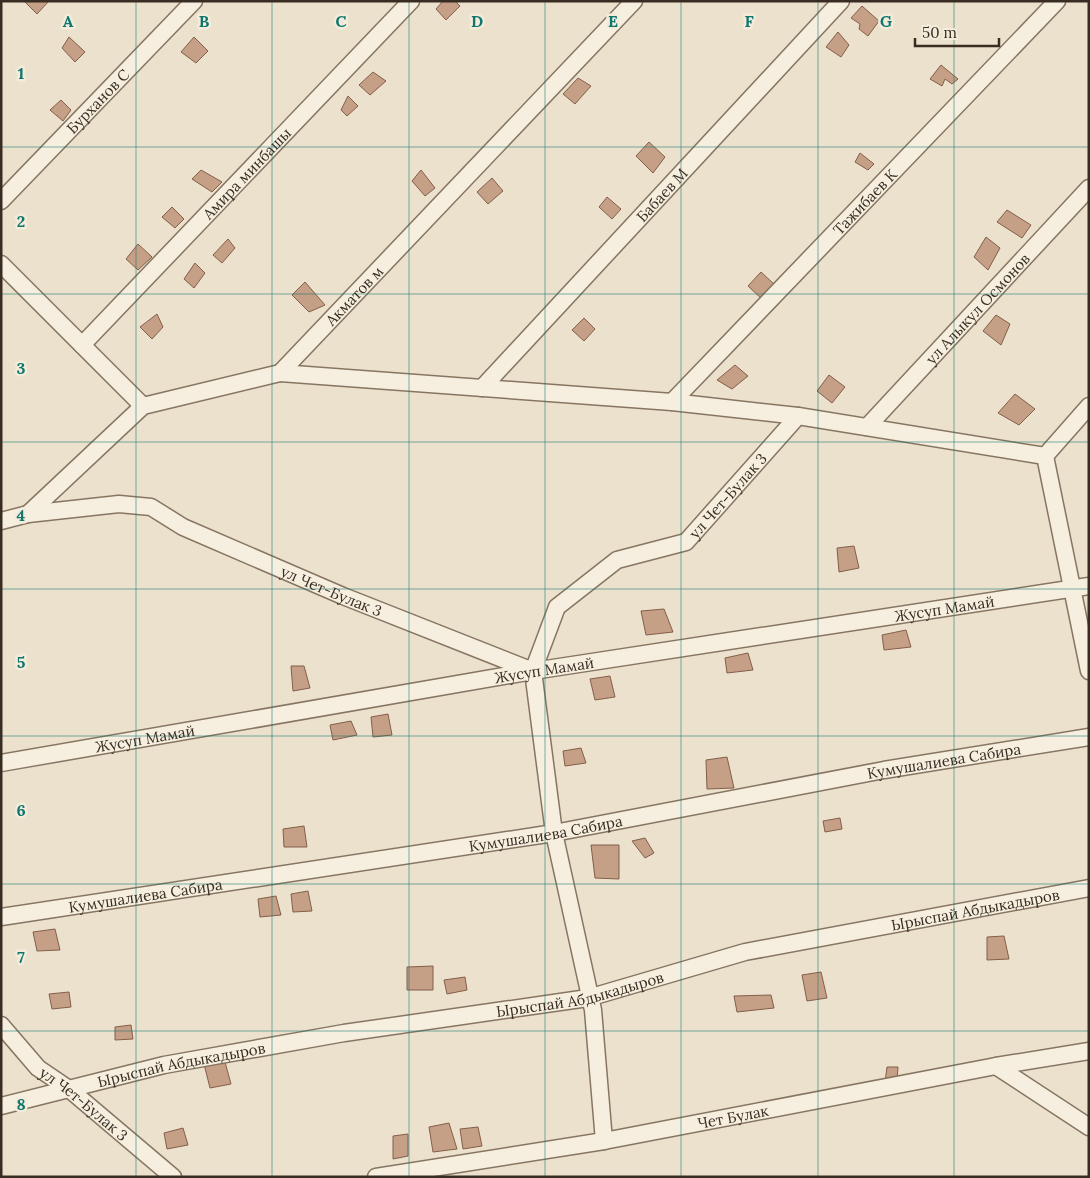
<svg xmlns="http://www.w3.org/2000/svg" width="1090" height="1178" viewBox="0 0 1090 1178" font-family="Lora,serif">
	<rect width="100%" height="100%" fill="#ebe1cc"/>
	<g fill="#c59f86" stroke="#835f4a">
		<polygon points="24,1 49,1 37,14"/>
		<polygon points="443,1 455,1 460,6 446,20 436,9"/>
		<polygon points="862,6 879,21 868,36 859,29 860,24 851,18"/>
		<polygon points="838,32 849,45 841,57 826,47"/>
		<polygon points="69,37 85,52 75,62 62,48"/>
		<polygon points="194,37 208,51 196,63 181,52"/>
		<polygon points="941,65 958,79 952,84 945,79 942,86 930,79"/>
		<polygon points="373,72 386,81 370,95 359,85"/>
		<polygon points="578,78 591,86 575,104 563,94"/>
		<polygon points="348,96 358,106 347,116 341,110"/>
		<polygon points="61,100 71,110 63,121 50,110"/>
		<polygon points="649,142 665,157 653,173 636,156"/>
		<polygon points="860,153 874,164 868,170 855,162"/>
		<polygon points="201,170 222,182 212,192 192,179"/>
		<polygon points="421,170 435,188 425,196 412,181"/>
		<polygon points="492,178 503,191 488,204 477,192"/>
		<polygon points="607,197 621,209 612,219 599,207"/>
		<polygon points="172,207 184,219 175,228 162,217"/>
		<polygon points="1007,210 1031,225 1022,238 997,222"/>
		<polygon points="986,237 1000,248 988,270 974,257"/>
		<polygon points="228,239 235,248 222,263 213,255"/>
		<polygon points="138,244 152,257 138,270 126,259"/>
		<polygon points="195,263 205,273 194,288 184,279"/>
		<polygon points="761,272 775,285 763,300 748,286"/>
		<polygon points="305,282 325,305 309,312 292,295"/>
		<polygon points="157,314 163,327 152,339 140,327"/>
		<polygon points="996,315 1010,324 1001,345 983,331"/>
		<polygon points="584,318 595,329 584,341 572,330"/>
		<polygon points="735,365 748,376 732,389 717,380"/>
		<polygon points="829,375 845,387 832,403 817,391"/>
		<polygon points="1015,394 1035,409 1019,425 998,413"/>
		<polygon points="854,546 859,568 839,572 837,548"/>
		<polygon points="664,609 673,632 646,635 641,611"/>
		<polygon points="906,630 911,647 884,650 882,635"/>
		<polygon points="748,653 753,670 727,673 725,658"/>
		<polygon points="291,666 304,666 310,688 293,691"/>
		<polygon points="610,676 615,697 595,700 590,679"/>
		<polygon points="388,714 392,735 373,737 371,717"/>
		<polygon points="351,721 357,735 333,740 330,725"/>
		<polygon points="581,748 586,763 565,766 563,751"/>
		<polygon points="727,757 734,788 707,789 706,760"/>
		<polygon points="840,818 842,829 825,832 823,821"/>
		<polygon points="304,826 307,847 284,847 283,829"/>
		<polygon points="645,838 654,853 645,858 632,841"/>
		<polygon points="591,845 619,845 619,879 595,878"/>
		<polygon points="308,891 312,911 293,912 291,894"/>
		<polygon points="276,896 281,915 260,917 258,899"/>
		<polygon points="55,929 60,950 37,951 33,932"/>
		<polygon points="1004,936 1009,959 987,960 987,937"/>
		<polygon points="433,966 433,990 407,990 407,967"/>
		<polygon points="821,972 827,998 807,1001 802,975"/>
		<polygon points="465,977 467,990 447,994 444,980"/>
		<polygon points="69,992 71,1007 52,1009 49,994"/>
		<polygon points="771,995 774,1008 737,1012 734,996"/>
		<polygon points="131,1025 133,1039 115,1040 115,1027"/>
		<polygon points="225,1062 231,1084 210,1088 204,1064"/>
		<polygon points="887,1067 898,1067 897,1080 885,1082"/>
		<polygon points="449,1123 457,1149 433,1152 429,1127"/>
		<polygon points="478,1127 482,1146 463,1149 460,1129"/>
		<polygon points="183,1128 188,1145 167,1149 164,1133"/>
		<polygon points="408,1134 408,1156 393,1159 393,1136"/>
	</g>
	<g fill="none" stroke-linecap="round" stroke-linejoin="round">
		<defs>
			<g id="minor">
				<path id="s1" d="M 1,201 L 194,1"/>
				<polyline points="1,264 143,406"/>
				<path id="s2" d="M 82,345 L 411,1"/>
				<polyline points="280,373 672,402 798,416"/>
				<path id="s3" d="M 482,388 L 841,1"/>
				<path id="s4" d="M 672,402 L 1057,1"/>
				<path id="s5" d="M 867,427 L 1089,188"/>
				<polyline points="1045,456 1089,406"/>
				<path id="s6" d="M 28,514 L 143,406 L 280,373 L 634,1"/>
				<path id="s7" d="M 1,521 L 28,514 L 119,504 L 151,507 L 183,527 L 343,596 L 533,671 L 557,607 L 617,560 L 686,542 L 798,416 L 1045,456 L 1089,671"/>
				<polyline points="533,671 554,833 593,1010 604,1141"/>
				<path id="s8" d="M 1,763 L 533,671 L 1089,586"/>
				<path id="s9" d="M 1,917 L 554,833 L 884,770 L 1089,737"/>
				<path id="s10" d="M 1,1025 L 38,1068 L 69,1089 L 173,1177"/>
				<polyline points="996,1066 1089,1127"/>
				<path id="s11" d="M 1,1106 L 164,1065 L 344,1033 L 588,998 L 745,952 L 1089,888"/>
				<path id="s12" d="M 376,1177 L 604,1141 L 996,1066 L 1089,1051"/>
			</g>
		</defs>
		<use href="#minor" stroke="#877561" stroke-width="19"/>
		<use href="#minor" stroke="#f6efdf" stroke-width="16"/>
	</g>
	<path fill="none" stroke="#0f766e" stroke-width="1" stroke-opacity="0.55" d="M 136,1 L 136,1177M 272,1 L 272,1177M 409,1 L 409,1177M 545,1 L 545,1177M 681,1 L 681,1177M 818,1 L 818,1177M 954,1 L 954,1177M 1,147 L 1089,147M 1,294 L 1089,294M 1,442 L 1089,442M 1,589 L 1089,589M 1,736 L 1089,736M 1,884 L 1089,884M 1,1031 L 1089,1031"/>
	<g text-anchor="middle" dominant-baseline="central" stroke-width="5" stroke-linejoin="round" paint-order="stroke">
		<g font-size="15" fill="#392d23" stroke="#f3ecdb">
			<text stroke="none"><textPath href="#s1" startOffset="139">Бурханов С</textPath></text>
			<text stroke="none"><textPath href="#s2" startOffset="238">Амира минбашы</textPath></text>
			<text stroke="none"><textPath href="#s3" startOffset="264">Бабаев М</textPath></text>
			<text stroke="none"><textPath href="#s4" startOffset="278">Тажибаев К</textPath></text>
			<text stroke="none"><textPath href="#s6" startOffset="406">Акматов м</textPath></text>
			<text stroke="none"><textPath href="#s5" startOffset="162">ул Алыкул Осмонов</textPath></text>
			<text stroke="none"><textPath href="#s7" startOffset="846">ул Чет-Булак 3</textPath></text>
			<text stroke="none"><textPath href="#s7" startOffset="351">ул Чет-Булак 3</textPath></text>
			<text stroke="none"><textPath href="#s8" startOffset="956">Жусуп Мамай</textPath></text>
			<text stroke="none"><textPath href="#s8" startOffset="551">Жусуп Мамай</textPath></text>
			<text stroke="none"><textPath href="#s8" startOffset="146">Жусуп Мамай</textPath></text>
			<text stroke="none"><textPath href="#s9" startOffset="956">Кумушалиева Сабира</textPath></text>
			<text stroke="none"><textPath href="#s9" startOffset="551">Кумушалиева Сабира</textPath></text>
			<text stroke="none"><textPath href="#s9" startOffset="146">Кумушалиева Сабира</textPath></text>
			<text stroke="none"><textPath href="#s11" startOffset="995">Ырыспай Абдыкадыров</textPath></text>
			<text stroke="none"><textPath href="#s11" startOffset="590">Ырыспай Абдыкадыров</textPath></text>
			<text stroke="none"><textPath href="#s11" startOffset="185">Ырыспай Абдыкадыров</textPath></text>
			<text stroke="none"><textPath href="#s10" startOffset="115">ул Чет-Булак 3</textPath></text>
			<text stroke="none"><textPath href="#s12" startOffset="362">Чет Булак</textPath></text>
		</g>
	</g>
	<g font-size="16" text-anchor="middle" font-weight="bold" fill="#0f766e" stroke="#f3ecdb" stroke-width="5" stroke-linejoin="round" paint-order="stroke">
		<text x="68" y="27">A</text>
		<text x="204" y="27">B</text>
		<text x="341" y="27">C</text>
		<text x="477" y="27">D</text>
		<text x="613" y="27">E</text>
		<text x="749" y="27">F</text>
		<text x="886" y="27">G</text>
		<text x="21" y="79">1</text>
		<text x="21" y="227">2</text>
		<text x="21" y="374">3</text>
		<text x="21" y="521">4</text>
		<text x="21" y="668">5</text>
		<text x="21" y="816">6</text>
		<text x="21" y="963">7</text>
		<text x="21" y="1110">8</text>
	</g>
	<rect width="1090" height="1178" fill="none" stroke="#392d23" stroke-width="5"/>
	<path d="M915 38v8h84v-8" fill="none" stroke="#392d23" stroke-width="2.5"/>
	<text x="922" y="38" font-size="15" fill="#392d23" stroke="#f3ecdb" stroke-width="4" paint-order="stroke">50 m</text>
</svg>
